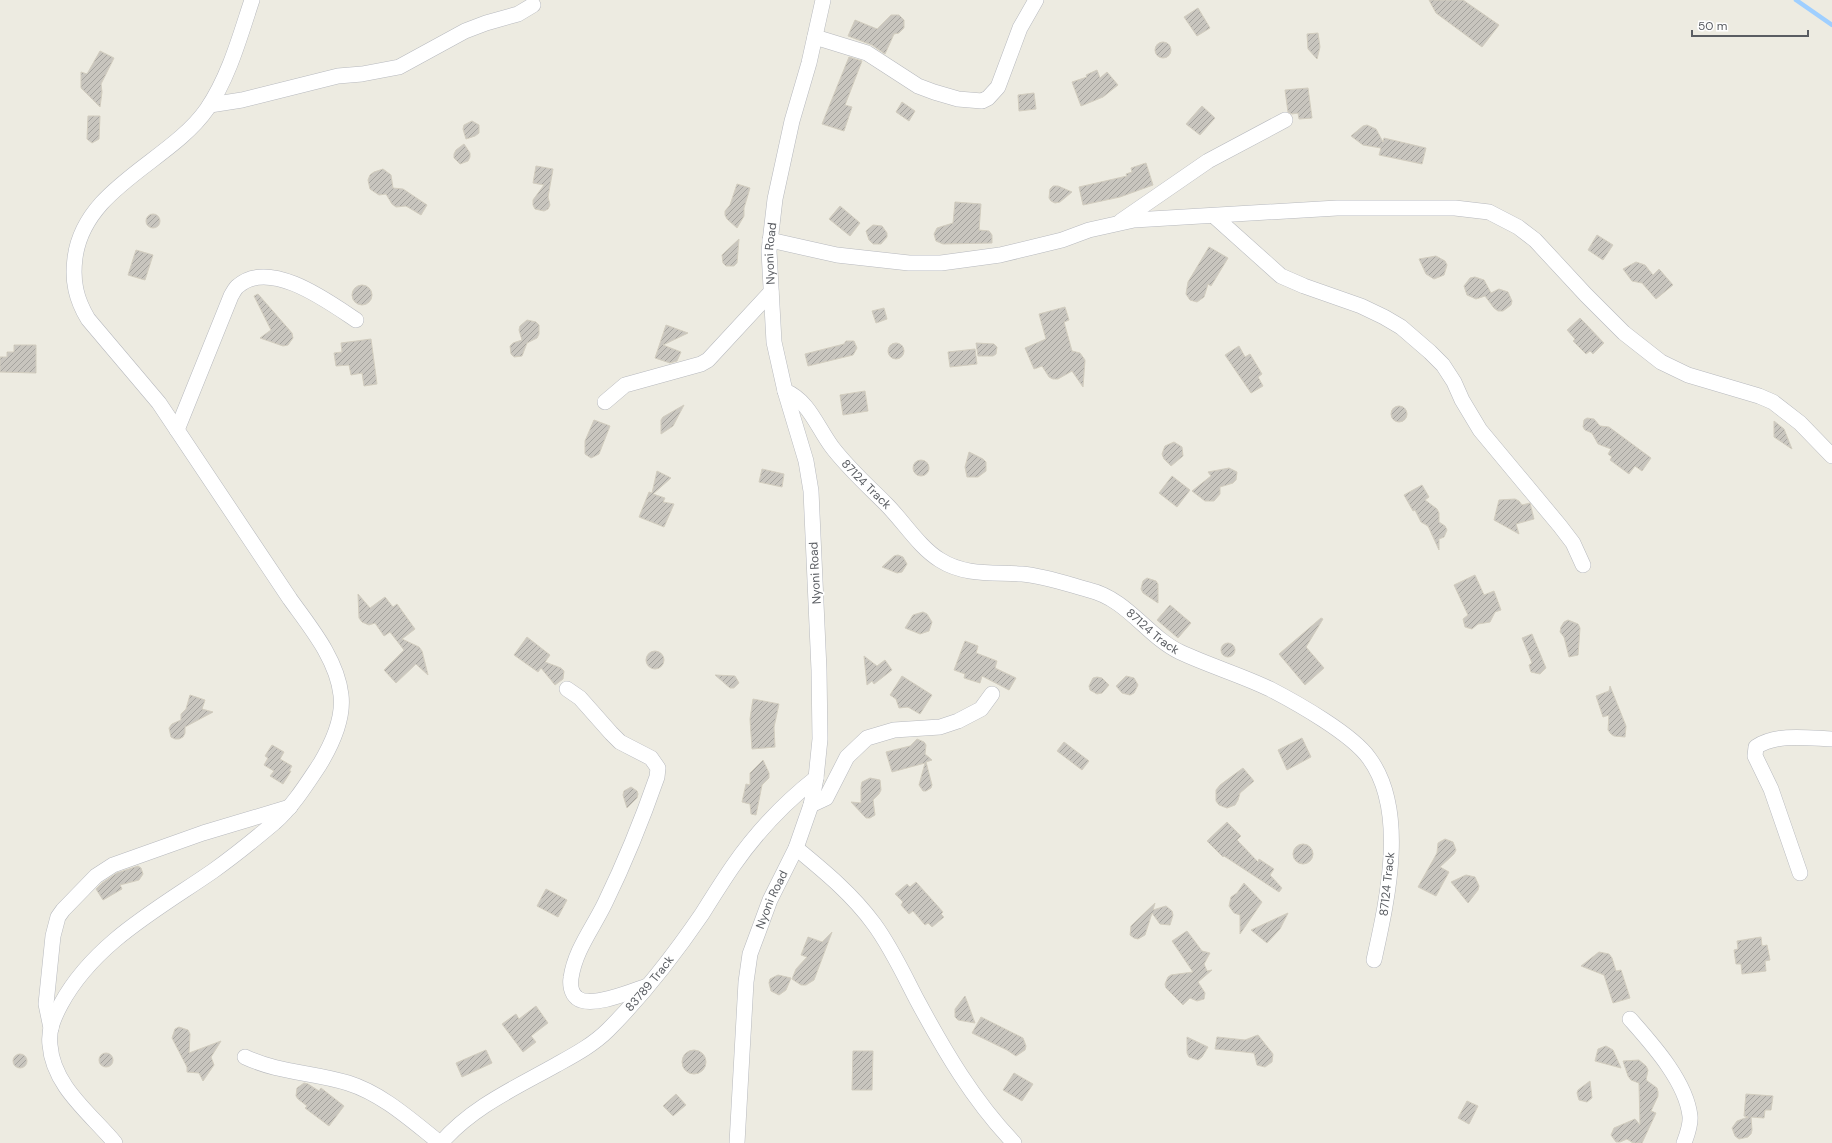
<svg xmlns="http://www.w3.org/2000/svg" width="1832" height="1143" viewBox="0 0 1832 1143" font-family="'DM Sans',sans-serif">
	<defs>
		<pattern id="building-hatch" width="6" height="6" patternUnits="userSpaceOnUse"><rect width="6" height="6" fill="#c8c5be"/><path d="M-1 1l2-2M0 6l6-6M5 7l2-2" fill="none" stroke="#a5a39e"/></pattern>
	</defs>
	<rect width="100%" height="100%" fill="#edebe1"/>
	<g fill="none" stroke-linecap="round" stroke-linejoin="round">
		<polyline stroke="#9fcfff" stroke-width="4.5" points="1796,0 1832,25"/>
	</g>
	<g fill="url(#building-hatch)" stroke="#d2cdbf">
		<polygon points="1429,0 1463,0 1499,25 1482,47 1436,13"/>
		<polygon points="1198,8 1210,28 1197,36 1184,17"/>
		<polygon points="891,15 899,15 904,20 904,28 899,33 894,34 885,54 872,45 848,36 855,20 877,29"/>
		<polygon points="1318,33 1320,47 1317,59 1308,49 1307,34"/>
		<circle cx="1163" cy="50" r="8"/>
		<polygon points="100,51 114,58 101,84 102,92 100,107 81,88 81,72 87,74"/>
		<polygon points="849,57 862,61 845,105 852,107 844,131 822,124"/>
		<polygon points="1097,70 1100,78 1107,72 1118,85 1103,97 1081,106 1072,82 1087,77 1086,75"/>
		<polygon points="1308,88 1312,118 1299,119 1298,113 1292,114 1288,112 1285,90"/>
		<polygon points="1034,93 1036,109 1019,111 1018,95"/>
		<polygon points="902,102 915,111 909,121 896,112"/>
		<polygon points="1202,106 1215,118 1200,135 1186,124"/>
		<polygon points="88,116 100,116 99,139 92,143 87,139"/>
		<polygon points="472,121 479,125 479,133 475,136 466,139 463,129 464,125"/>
		<polygon points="1367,125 1376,129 1383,142 1384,138 1426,148 1422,164 1379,155 1381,148 1363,145 1351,136 1363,126"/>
		<polygon points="464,144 470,153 470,157 468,161 460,164 454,158 454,154 456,150"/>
		<polygon points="1146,163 1153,185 1120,197 1083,205 1079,187 1127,176 1126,174 1132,172 1131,168"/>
		<polygon points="536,166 553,169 548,197 550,205 548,209 544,211 535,209 533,205 533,200 544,185 533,183"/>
		<polygon points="383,169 391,175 393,188 403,189 427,205 421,215 406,206 396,207 392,204 386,194 379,195 370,189 368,180 370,175 374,172"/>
		<polygon points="737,184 750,188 744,208 744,216 737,228 727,219 725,215 725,211 730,205"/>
		<polygon points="1053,186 1058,186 1072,192 1060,202 1055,203 1051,201 1049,198 1050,189"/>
		<polygon points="955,202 981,204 979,230 989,231 992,235 992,243 943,244 936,241 934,234 937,228 953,223"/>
		<polygon points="840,206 860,223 850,236 829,219"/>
		<circle cx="153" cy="221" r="7"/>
		<polygon points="873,225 882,226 887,233 887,237 881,244 873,244 869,240 866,231"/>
		<polygon points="1597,235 1613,245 1603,260 1588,250"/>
		<polygon points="739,239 737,263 734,266 726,266 723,263 722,255"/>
		<polygon points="1209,247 1228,258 1211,286 1208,284 1204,297 1197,302 1190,300 1186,294 1188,282"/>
		<polygon points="136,250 153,255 145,280 128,275"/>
		<polygon points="1436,256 1445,261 1447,265 1444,275 1434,279 1426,274 1419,259"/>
		<polygon points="1636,262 1645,265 1653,275 1659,269 1673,285 1656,299 1642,283 1632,281 1623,269"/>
		<polygon points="1475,277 1484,280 1491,293 1499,289 1508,292 1512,301 1511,305 1503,311 1498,311 1494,308 1485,296 1476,299 1467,295 1464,286 1470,278"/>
		<circle cx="362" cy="295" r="10"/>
		<polygon points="258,294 292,333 293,338 288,345 283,346 260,338 271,330 254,296"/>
		<polygon points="1065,307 1069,320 1064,322 1072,351 1080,353 1085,360 1083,387 1072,371 1058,379 1053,379 1049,377 1042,366 1034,369 1025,348 1046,339 1039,314"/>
		<polygon points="884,308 887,319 876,323 872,311"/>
		<polygon points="1580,318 1604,343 1593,354 1590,351 1586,354 1573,341 1575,339 1567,330"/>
		<polygon points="527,320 536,322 539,325 539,334 537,338 527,343 522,356 514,357 511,354 510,346 513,343 522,340 519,330 520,326"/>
		<polygon points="666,325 688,333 663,345 681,352 677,361 670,363 655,358"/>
		<polygon points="371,339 377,384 364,386 362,373 351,375 349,365 336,366 334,353 342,352 341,343"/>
		<polygon points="846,341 854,341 857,348 853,355 808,366 805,354 844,344"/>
		<polygon points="976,343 994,344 997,347 996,354 993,356 978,356"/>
		<circle cx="896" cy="351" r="8"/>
		<polygon points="14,345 36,345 36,373 0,372 0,357 7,357 7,352 14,352"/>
		<polygon points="1239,346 1245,357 1250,354 1262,374 1258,377 1263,386 1251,393 1225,355"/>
		<polygon points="975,349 977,364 950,367 948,352"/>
		<polygon points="865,391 868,411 843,415 840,395"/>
		<polygon points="684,405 673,426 661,434 661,420 663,417"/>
		<circle cx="1399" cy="414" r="8"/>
		<polygon points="1587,418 1594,419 1600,426 1609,427 1651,458 1642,471 1635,466 1629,474 1610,460 1612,457 1608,454 1611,449 1598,444 1592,433 1585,430 1583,427 1584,420"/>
		<polygon points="594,420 610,426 599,454 591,458 585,454 585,441"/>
		<polygon points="1774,421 1784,429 1792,449 1774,437"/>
		<polygon points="1174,442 1182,447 1183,456 1171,466 1164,459 1162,454 1165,446"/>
		<polygon points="969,452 983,459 986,462 986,471 978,477 967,477 965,467"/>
		<circle cx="921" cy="468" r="8"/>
		<polygon points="1229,468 1237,472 1236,480 1233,483 1220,487 1220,494 1214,501 1205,501 1192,491 1211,476 1208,472"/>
		<polygon points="762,469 784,474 782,487 759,482"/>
		<polygon points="657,471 671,478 653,494 665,498 663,502 674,504 664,527 639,517 649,492 652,493"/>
		<polygon points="1172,476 1190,490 1177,507 1159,493"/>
		<polygon points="1422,485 1429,497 1425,500 1437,509 1439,513 1439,522 1445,526 1447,530 1444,537 1439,539 1439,550 1428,526 1421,522 1415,510 1413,511 1404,495"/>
		<polygon points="1515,499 1519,501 1522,505 1530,503 1534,519 1516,524 1519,534 1494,520 1499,500"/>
		<polygon points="898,555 903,557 907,564 902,572 897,573 882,567 894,556"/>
		<polygon points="1475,575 1484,595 1494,591 1501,610 1495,612 1490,622 1478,624 1472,629 1465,627 1463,619 1468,615 1454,585"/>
		<polygon points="1147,578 1156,581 1158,584 1158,603 1143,593 1141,589 1143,581"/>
		<polygon points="358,594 370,608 385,597 393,607 397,604 415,629 402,639 419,647 422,651 428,675 416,664 396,683 384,670 404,650 390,632 384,636 375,623 369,625 362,622 359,618"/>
		<polygon points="1170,605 1191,623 1178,638 1157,620"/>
		<polygon points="923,612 927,614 932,622 929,631 920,634 905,628 913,615"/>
		<polygon points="1321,618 1323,619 1306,647 1324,668 1305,685 1279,654"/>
		<polygon points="1568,620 1578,624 1580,628 1578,655 1569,657 1564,637 1560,632 1561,627 1564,622"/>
		<polygon points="1532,634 1546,668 1540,674 1531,672 1529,665 1532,663 1522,638"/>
		<polygon points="527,637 550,655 545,662 561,668 564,671 563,679 555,685 541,668 538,672 514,655"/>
		<polygon points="965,641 978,646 976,653 997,661 995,668 1016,678 1009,690 982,676 980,683 964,678 965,674 954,670"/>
		<circle cx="1228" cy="650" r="7"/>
		<circle cx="655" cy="660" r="9"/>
		<polygon points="864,656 877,666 885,660 892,670 874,684 872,681 867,685"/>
		<polygon points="715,675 735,676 739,683 734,688 730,688"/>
		<polygon points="902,676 932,695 920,714 908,707 899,708 896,699 890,695"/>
		<polygon points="1126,676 1134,678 1138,685 1134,693 1130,695 1122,693 1116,686"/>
		<polygon points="1097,677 1102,678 1109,685 1102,693 1097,694 1090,690 1089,686 1093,678"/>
		<polygon points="1610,686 1626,726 1625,737 1614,736 1611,734 1608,730 1609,715 1603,717 1596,696 1609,691"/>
		<polygon points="190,695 205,700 202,709 213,712 185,727 185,733 183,737 179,739 175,739 171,737 169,728 172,724 181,720 181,714 186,709"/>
		<polygon points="753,699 779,704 774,727 775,747 752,749 750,719"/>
		<polygon points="1302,738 1311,757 1287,770 1278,750"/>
		<polygon points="917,739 924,742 926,745 925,754 932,760 926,762 932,785 931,788 926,791 923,791 919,785 925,763 892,772 886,752 910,746"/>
		<polygon points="1064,742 1089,761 1082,770 1057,751"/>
		<polygon points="272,745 284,752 280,759 292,766 289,771 291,771 283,784 270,776 274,771 264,765 268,758 265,756"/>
		<polygon points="763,760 769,773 769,778 762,785 756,815 751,814 750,804 742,802 746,784 750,785 750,773"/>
		<polygon points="1243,768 1254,781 1240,793 1238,800 1235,805 1227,808 1219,805 1216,801 1216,790 1220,785"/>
		<polygon points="870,778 880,780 881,790 879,794 873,800 875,815 870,818 866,818 851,802 861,803 861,787 862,782"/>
		<polygon points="631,787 637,791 638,794 637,798 627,808 623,795 624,791"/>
		<polygon points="1227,822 1241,836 1237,840 1258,862 1259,859 1274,869 1270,875 1282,888 1279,892 1224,856 1223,857 1207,841"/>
		<polygon points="1445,839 1453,842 1456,850 1454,854 1440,867 1449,872 1436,896 1418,887 1437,853 1438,843"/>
		<circle cx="1303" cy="854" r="10"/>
		<polygon points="138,866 141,868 143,874 139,880 120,885 122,889 103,900 96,889 102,883 117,873"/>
		<polygon points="1466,875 1475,877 1479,886 1478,890 1468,903 1451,882"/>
		<polygon points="916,882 943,912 941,914 944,917 932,927 928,923 925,925 913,911 909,914 901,905 903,902 895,894 907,884 910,887"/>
		<polygon points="1244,883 1262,902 1240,934 1240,915 1234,913 1229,906 1231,897 1237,893"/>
		<polygon points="546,889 567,900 558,917 537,906"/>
		<polygon points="1155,903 1153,910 1166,906 1172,911 1173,915 1170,925 1160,924 1152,913 1145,935 1138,939 1134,938 1130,935 1131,926"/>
		<polygon points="1288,913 1280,929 1267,943 1251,930"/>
		<polygon points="1187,931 1202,951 1210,953 1204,964 1207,971 1212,970 1198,982 1205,993 1204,999 1197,1001 1190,998 1183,1005 1166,988 1165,984 1168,977 1171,975 1193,972 1172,941"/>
		<polygon points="832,932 814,980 806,985 801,985 792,979 796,969 807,957 801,955 808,937 822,942"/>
		<polygon points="1761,937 1762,946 1767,945 1770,960 1765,961 1766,971 1742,974 1741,964 1736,964 1734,950 1738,949 1737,941"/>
		<polygon points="1599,952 1609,954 1612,958 1616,971 1621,970 1630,998 1613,1003 1604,975 1581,966"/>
		<polygon points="778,975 791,978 786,990 779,995 771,991 769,983 770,979"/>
		<polygon points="965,996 975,1023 958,1020 955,1017 955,1009"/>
		<polygon points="536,1006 548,1023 531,1036 536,1042 523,1052 502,1024 516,1014 519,1019"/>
		<polygon points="981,1017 1023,1038 1026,1046 1025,1050 1016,1056 1007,1050 972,1033"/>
		<polygon points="179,1027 188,1030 190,1034 189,1053 221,1041 211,1057 214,1065 203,1081 199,1073 187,1072 187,1067 172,1038 175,1029"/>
		<polygon points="1258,1035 1273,1054 1272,1062 1265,1067 1257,1065 1254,1053 1215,1049 1217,1037 1245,1040"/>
		<polygon points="1187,1037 1208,1047 1202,1057 1198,1060 1189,1057 1187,1053"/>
		<polygon points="1606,1046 1613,1050 1621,1068 1595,1061 1598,1049"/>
		<polygon points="486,1050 492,1063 462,1077 456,1063"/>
		<circle cx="694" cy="1062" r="12"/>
		<polygon points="853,1051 873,1051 872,1090 852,1090"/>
		<circle cx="106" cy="1060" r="7"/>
		<circle cx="20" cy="1061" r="7"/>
		<polygon points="1639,1060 1646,1066 1648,1070 1646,1080 1657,1088 1658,1092 1658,1096 1651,1111 1656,1113 1642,1143 1633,1143 1627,1139 1620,1142 1616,1142 1611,1135 1614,1128 1635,1119 1640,1125 1639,1083 1631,1080 1628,1076 1623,1061"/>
		<polygon points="1014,1073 1033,1084 1022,1101 1003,1090"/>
		<polygon points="1590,1081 1592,1098 1587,1102 1579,1100 1577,1093 1578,1090"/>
		<polygon points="304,1083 308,1084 319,1091 321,1088 344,1106 329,1126 305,1108 307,1106 298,1099 296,1096 297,1088"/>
		<polygon points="676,1094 686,1105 673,1116 663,1106"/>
		<polygon points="1746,1094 1773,1096 1771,1110 1765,1110 1764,1118 1751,1117 1752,1130 1751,1134 1748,1137 1739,1139 1735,1136 1732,1128 1737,1121 1748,1117 1744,1116"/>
		<polygon points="1467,1101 1478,1106 1469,1124 1458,1118"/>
	</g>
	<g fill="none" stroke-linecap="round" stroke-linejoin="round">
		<defs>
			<g id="minor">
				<polyline points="815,37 867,53 918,86 934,92 958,99 982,101 988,98 998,87 1020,28 1036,0"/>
				<polyline points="210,105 242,100 338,76 362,74 399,67 465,31 486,23 518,14 533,5"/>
				<polyline points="1214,216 1281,276 1304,286 1361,306 1384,317 1401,327 1430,352 1443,365 1454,382 1462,400 1480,430 1560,526 1573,543 1583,565"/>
				<polyline points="1121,221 1208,161 1285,120"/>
				<polyline points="770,240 837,255 909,263 941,263 1000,255 1062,240 1089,230 1134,220 1337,208 1455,208 1489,212 1518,227 1535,240 1586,295 1624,333 1661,362 1688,375 1759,396 1773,402 1800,423 1832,456"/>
				<path id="s1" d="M 785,391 C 809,401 817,427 832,447 C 848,468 867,485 886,504 C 904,522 919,547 940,560 C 965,576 994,572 1022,574 C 1045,576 1067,584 1089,590 C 1127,599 1147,636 1180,652 C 1210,666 1241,675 1270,689 C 1297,703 1352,734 1369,758 C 1408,811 1387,901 1374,960"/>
				<polyline points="605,402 625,385 701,364 708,360 771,292"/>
				<path d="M 177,430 L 231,296 C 233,293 235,288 238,286 C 270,258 329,302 356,320"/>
				<path d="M 567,689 L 580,698 L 611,733 L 620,742 L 651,758 L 658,768 L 657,777 C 642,820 625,862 605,903 C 593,928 575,950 571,978 C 570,984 571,993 577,998 C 591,1009 632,991 647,986"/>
				<polyline points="811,805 826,798 847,757 867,738 894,730 940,727 958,721 981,709 992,694"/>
				<path d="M 796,848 C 824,871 852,894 874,924 C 891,947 904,975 917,1000 C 945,1052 973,1100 1014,1143"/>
				<path d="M 1800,873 L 1771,789 L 1755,756 L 1756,747 C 1777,733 1808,738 1832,739"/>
				<path d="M 1630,1019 C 1652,1044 1686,1081 1690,1116 C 1691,1125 1687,1135 1684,1143"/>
				<polyline points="51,1028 46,1004 53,936 58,917 63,910 96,876 113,865 203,833 290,807"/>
				<path d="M 245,1057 C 279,1073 313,1072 348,1083 C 383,1094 412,1121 440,1143"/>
				<path d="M 115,1143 C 90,1113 53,1086 50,1045 C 48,1030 54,1017 61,1004 C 94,943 158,909 213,871 C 234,856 255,839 274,823 C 293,806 306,785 320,764 C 332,744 344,719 341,695 C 337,659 310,627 290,599 L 159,403 L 88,319 C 76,299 72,281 75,258 C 84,187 170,162 207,109 C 229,77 240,36 252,0"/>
				<path id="s2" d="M 441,1143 C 472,1107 515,1088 556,1065 C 574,1055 593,1045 608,1030 C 643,995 674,955 702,914 C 712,898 722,882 733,866 C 756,833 784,803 816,778"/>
				<path id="s3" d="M 737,1143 L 746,982 L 750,954 L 770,900 L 796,848 L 811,805 L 816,778 L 820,739 L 819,670 L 811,491 L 806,461 L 785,391 L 774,342 L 769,251 L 775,199 L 792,121 L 809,63 L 823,0"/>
			</g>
		</defs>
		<use href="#minor" stroke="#b7b9be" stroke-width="16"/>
		<use href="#minor" stroke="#fff" stroke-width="15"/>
	</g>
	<g text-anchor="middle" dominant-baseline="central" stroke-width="3.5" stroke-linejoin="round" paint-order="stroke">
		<g font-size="12" fill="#5a5d62" stroke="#fff">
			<text stroke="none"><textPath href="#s3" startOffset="908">Nyoni Road</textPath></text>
			<text stroke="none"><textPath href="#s1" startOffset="125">87124 Track</textPath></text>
			<text transform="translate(815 573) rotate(-93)">Nyoni Road</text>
			<text stroke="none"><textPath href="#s1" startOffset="461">87124 Track</textPath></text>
			<text transform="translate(1387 884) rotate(-84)">87124 Track</text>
			<text stroke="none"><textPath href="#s3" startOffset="248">Nyoni Road</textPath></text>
			<text stroke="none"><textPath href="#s2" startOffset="265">83789 Track</textPath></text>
		</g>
	</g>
	<path d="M1692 30v6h116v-6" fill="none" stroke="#5a5d62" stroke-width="2"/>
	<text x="1698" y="30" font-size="12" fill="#5a5d62" stroke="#ffffff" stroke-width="3" paint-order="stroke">50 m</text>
</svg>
